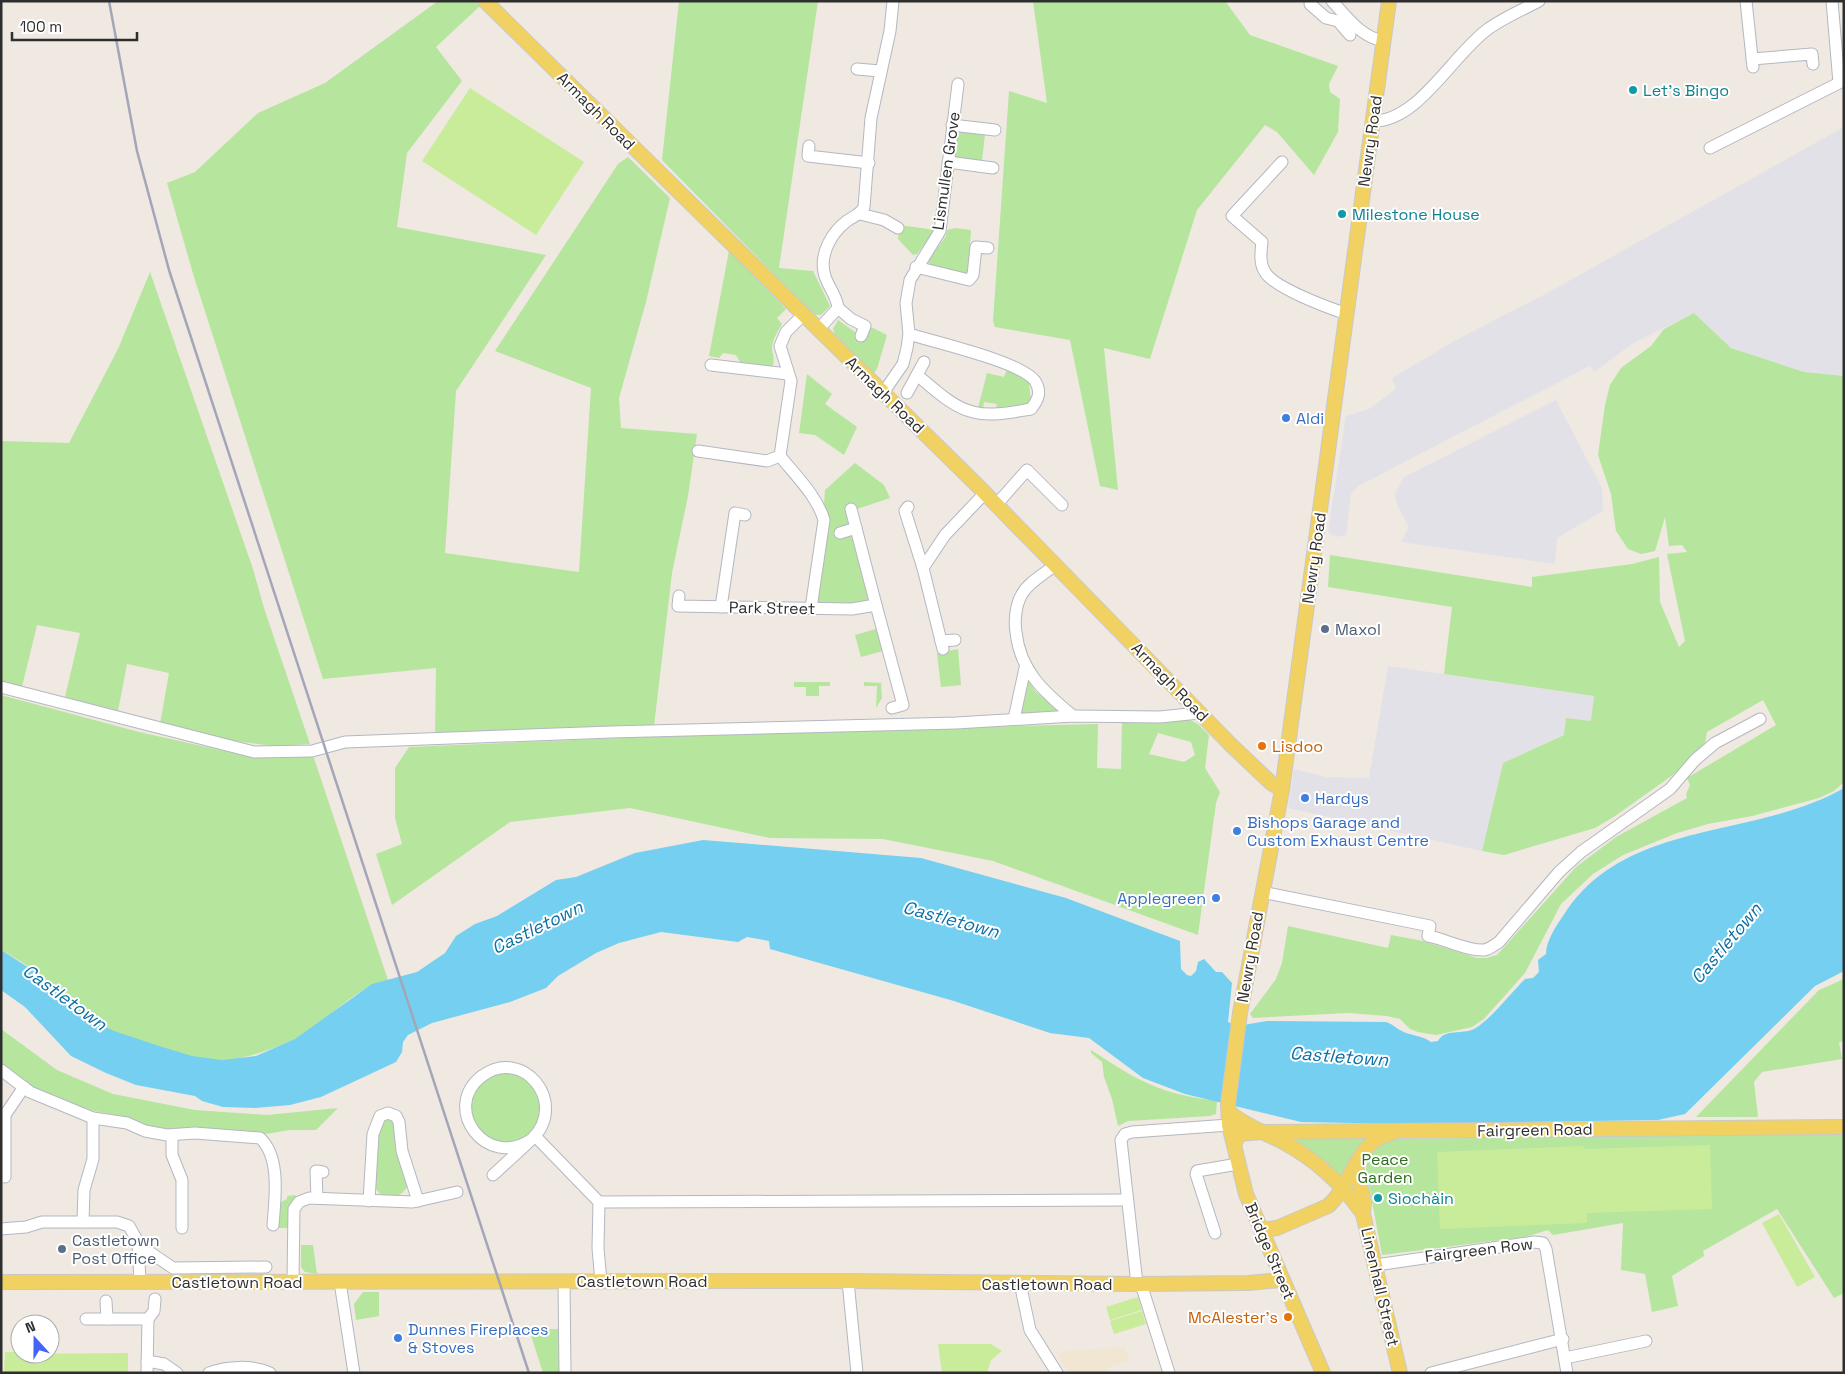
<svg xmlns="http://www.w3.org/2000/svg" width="1845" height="1374" viewBox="0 0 1845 1374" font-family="'Space Grotesk',sans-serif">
	<rect width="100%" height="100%" fill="#efe9e1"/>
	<g fill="#e3e1e8">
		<polygon points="1844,127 1844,376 1804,372 1731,348 1694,313 1635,342 1594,372 1590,366 1358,486 1351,494 1346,535 1336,537 1328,532 1346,416 1369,409 1396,389 1392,378 1458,339 1549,292"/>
		<polygon points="1556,400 1602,488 1603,511 1557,538 1555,564 1401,542 1409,527 1397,505 1395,494 1404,477"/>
		<polygon points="1388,666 1594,696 1592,721 1503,763 1482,851 1288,808 1294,769 1326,777 1369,778"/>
	</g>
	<polygon fill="#f0e6d1" points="1124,1347 1129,1360 1108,1367 1109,1373 1069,1373 1056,1352"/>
	<g fill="#b6e59e" fill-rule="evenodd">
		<polygon points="438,1 475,1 480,6 436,47 462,81 407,153 397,227 546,255 456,391 445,553 579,572 591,388 495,351 618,164 628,157 670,198 646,302 619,398 621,428 697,434 688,496 672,573 654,726 435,734 436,668 323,679 194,277 167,183 195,172 258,113 325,83"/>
		<polygon points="679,1 818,1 779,268 813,271 830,306 821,315 814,315 662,160"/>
		<polygon points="1033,1 1225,1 1250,35 1338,66 1329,84 1330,92 1340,99 1338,132 1314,175 1277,132 1265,125 1197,210 1150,359 1104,348 1118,490 1100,486 1070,340 995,327 993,321 1009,91 1047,103"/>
		<polygon points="958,132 985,134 982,161 955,157 955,146"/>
		<polygon points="900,225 935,230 917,254 913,255 898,239"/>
		<polygon points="955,228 971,230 968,271 965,274 930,265 928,261 946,236 947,230"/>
		<path d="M 729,251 L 786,309 L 777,318 L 782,324 C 778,331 773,338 772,347 C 772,354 776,360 772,367 L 740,362 L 736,355 L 723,353 L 719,358 L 709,356 Z"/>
		<polygon points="150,272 253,569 264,608 310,744 274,746 235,741 160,724 169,673 127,664 118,711 65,697 80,633 37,625 22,687 1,682 1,441 69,443 118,349"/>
		<polygon points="1694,313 1731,348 1804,372 1844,376 1844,782 1834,791 1819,798 1752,816 1708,824 1677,833 1623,855 1593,874 1561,904 1525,973 1484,1019 1472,1027 1436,1035 1418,1032 1410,1029 1400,1019 1387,1016 1348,1013 1253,1018 1250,1014 1276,979 1282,963 1288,926 1388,948 1391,935 1423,941 1477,958 1486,958 1497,955 1576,867 1616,837 1687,798 1686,794 1690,785 1687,778 1776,725 1763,700 1707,732 1705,743 1677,772 1615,816 1595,828 1504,855 1482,851 1503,763 1564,735 1566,718 1591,721 1594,696 1444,674 1452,607 1328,587 1330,555 1532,587 1532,577 1632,564 1659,557 1660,602 1679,647 1685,641 1667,554 1687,552 1682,545 1669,546 1665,517 1655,551 1641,554 1628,549 1616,531 1611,494 1598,455 1605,405 1610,385 1621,368 1651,346 1664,329"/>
		<polygon points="838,320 865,339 871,327 887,335 877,369 874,373 835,335 833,329"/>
		<polygon points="1007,369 1017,371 1029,383 1031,402 1024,407 995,410 997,404 984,402 983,410 978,408 987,373 1004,377"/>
		<polygon points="807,374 832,394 825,404 857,427 844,455 815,435 799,433"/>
		<polygon points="855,463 884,485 890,498 848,512 850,535 852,536 870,598 868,602 864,605 820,604 817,603 825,490"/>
		<polygon points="876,629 883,651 861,657 855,635"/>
		<polygon points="958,649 961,685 941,687 937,653"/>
		<polygon points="1028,680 1035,691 1060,712 1022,714 1020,711"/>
		<polygon points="794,682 830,682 830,686 819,686 819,696 806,696 806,687 794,687"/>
		<polygon points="864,682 881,683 882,698 876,708 877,686 864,686"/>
		<path d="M 1,695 L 139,732 L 256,758 L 289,758 L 313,755 L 388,980 C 351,989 327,1023 293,1040 C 270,1050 249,1058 224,1060 C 194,1062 109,1034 83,1017 C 70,1008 62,996 51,985 C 37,971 19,960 1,950 Z"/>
		<path d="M 1190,720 L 1198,724 L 1209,735 L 1205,768 L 1220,792 L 1216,803 L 1198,935 L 993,861 L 883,839 L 770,838 L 630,808 L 510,822 L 392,905 L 376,854 L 402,844 L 395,818 L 395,768 L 409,747 L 740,733 L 1098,724 L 1097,768 L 1121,769 L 1122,722 ZM 1158,733 L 1191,742 L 1195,755 L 1184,762 L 1149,754 Z"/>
		<polygon points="1844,979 1844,1041 1839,1042 1842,1059 1762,1072 1754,1082 1758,1117 1696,1117 1819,990"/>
		<polygon points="1,1029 57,1070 113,1094 195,1110 267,1115 338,1108 316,1130 290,1130 266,1134 154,1128 121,1116 94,1111 39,1092 1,1065"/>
		<path d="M 1091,1050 C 1138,1081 1160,1094 1217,1101 L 1216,1114 L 1210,1116 L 1128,1121 L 1118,1126 L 1112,1099 L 1104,1077 L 1102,1062 L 1091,1053 Z"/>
		<polygon points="504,1071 528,1078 543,1100 535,1133 509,1146 479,1135 468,1110 479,1083"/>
		<path d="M 391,1118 L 396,1124 L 407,1187 C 401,1197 393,1197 382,1197 L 374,1186 L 379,1124 L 382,1119 Z"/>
		<path d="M 1844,1133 L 1844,1293 L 1834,1298 L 1777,1209 L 1703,1251 L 1704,1256 L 1672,1276 L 1678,1306 L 1652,1312 L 1645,1274 L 1621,1270 L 1623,1223 L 1553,1235 L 1548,1230 L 1525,1237 L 1382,1255 L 1366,1169 C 1368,1153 1378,1145 1392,1139 Z"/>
		<polygon points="1379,1134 1343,1177 1295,1141 1298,1139"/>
		<polygon points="295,1195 299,1199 289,1228 278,1228 279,1203 287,1199 287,1196"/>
		<polygon points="301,1245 313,1245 317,1274 305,1272 301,1267"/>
		<polygon points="363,1292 379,1292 379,1316 356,1320 354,1304"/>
		<polygon points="529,1329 560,1329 561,1373 543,1373"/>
	</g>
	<g fill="#c9ec9a">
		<polygon points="470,88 584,162 536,235 422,161"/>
		<polygon points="1710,1145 1712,1209 1587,1213 1587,1223 1440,1229 1437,1152 1583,1146 1584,1149"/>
		<polygon points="1779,1214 1815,1277 1797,1287 1762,1223"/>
		<polygon points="1138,1297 1142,1310 1110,1320 1106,1307"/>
		<polygon points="1142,1311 1146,1324 1114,1334 1110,1321"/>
		<polygon points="938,1344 991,1344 1002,1351 991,1360 987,1373 942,1373"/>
		<polygon points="5,1352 20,1352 20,1354 128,1353 128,1373 4,1373"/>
	</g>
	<path fill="#75cff0" d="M 1844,788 L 1844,971 L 1815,986 L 1685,1114 L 1658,1120 L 1405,1124 L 1301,1122 L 1185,1094 L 1143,1078 L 1089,1038 L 1050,1033 L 954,1001 L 770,949 L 769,941 L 747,937 L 738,942 L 661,932 L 619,943 L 596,953 L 558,976 L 546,988 L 510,1002 L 432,1023 L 408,1035 L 403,1042 L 402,1052 L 396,1062 L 321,1097 L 290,1105 L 255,1108 L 223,1107 L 202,1101 L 195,1096 L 136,1085 L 106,1073 L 71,1056 L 25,1007 L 1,990 L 1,950 L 37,973 L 52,986 L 61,999 L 83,1017 L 114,1031 L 159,1046 L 192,1056 L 222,1060 L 256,1056 L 295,1039 L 372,984 L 417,972 L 445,953 L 456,936 L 475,924 L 497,916 L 556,880 L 576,877 L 635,853 L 703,840 L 921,858 L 1066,898 L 1180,941 L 1181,969 L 1187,975 L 1191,976 L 1196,971 L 1198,962 L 1204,959 L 1216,972 L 1222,972 L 1232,983 L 1228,1022 L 1237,1026 L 1267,1021 L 1386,1022 C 1392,1024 1395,1027 1400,1030 C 1410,1036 1422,1035 1431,1042 L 1438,1041 C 1445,1028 1462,1035 1474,1029 C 1488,1022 1513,991 1525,979 L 1533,978 L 1539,972 L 1538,960 L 1546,954 C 1546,941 1556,926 1563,916 C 1624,818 1754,840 1844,788 Z"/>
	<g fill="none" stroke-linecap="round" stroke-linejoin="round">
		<defs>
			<g id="minor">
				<path d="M 1332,1 C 1348,18 1360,36 1383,41"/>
				<polyline points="1746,1 1753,67"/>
				<polyline points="1310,4 1326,18 1338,21 1350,35"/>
				<polyline points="1752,59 1812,54 1813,64"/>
				<polyline points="857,69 880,71"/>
				<path d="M 1373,121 C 1418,122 1453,54 1488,29 C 1503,18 1522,10 1539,1"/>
				<polyline points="952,125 995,130"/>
				<polyline points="809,146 808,156 869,163"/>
				<polyline points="1710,148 1839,83 1832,1"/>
				<polyline points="948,162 993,168"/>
				<path d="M 1282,162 L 1232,216 L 1262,242 C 1261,252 1259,263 1265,272 C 1274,288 1329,308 1347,314"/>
				<polyline points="860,214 884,220 898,228"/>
				<polyline points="916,267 969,280 973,275 976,247 988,248"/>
				<polyline points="838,308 851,319 865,326 861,336"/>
				<path d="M 818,330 L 838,308 C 837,295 826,285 824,272 C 820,253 832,232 847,221 C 854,216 860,215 864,207 L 871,118 L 890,31 L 893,1"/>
				<path d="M 909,334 C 934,342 1022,362 1035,381 C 1042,392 1038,400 1031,409 C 1013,412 991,417 973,412 C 952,407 933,388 917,375"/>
				<polyline points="711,365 788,374"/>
				<polyline points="883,393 903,364 907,348 909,334 906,303 910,280 940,231 958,84"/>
				<polyline points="907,393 924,362"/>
				<polyline points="698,451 767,461 780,456 791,381 780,346 786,332 803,315"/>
				<path d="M 780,456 C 796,476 817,496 824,520 L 811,608"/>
				<polyline points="996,505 1027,470 1062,505"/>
				<polyline points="908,507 905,511 923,568"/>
				<polyline points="851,509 876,605"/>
				<polyline points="840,533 856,528"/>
				<path d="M 1054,566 C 1044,574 1029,582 1022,594 C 1016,604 1014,620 1016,632 C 1020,671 1044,692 1073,716"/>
				<polyline points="679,596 678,606 852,609 876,605 903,705 892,708"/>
				<polyline points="721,607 735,513 745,515"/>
				<polyline points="941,641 955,640"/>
				<polyline points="943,649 923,568 945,535 985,493"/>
				<polyline points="1,687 254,752 312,751 345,742 611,732 956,723 1073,716 1160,717 1199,713"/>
				<polyline points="1014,719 1025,668"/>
				<path d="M 1262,892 L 1430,926 L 1428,936 C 1445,939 1467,951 1484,950 C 1490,949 1494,945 1499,942 L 1559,872 L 1581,852 L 1670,789 L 1695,760 L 1715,743 L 1760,719"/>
				<path d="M 1,1070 L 30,1092 L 93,1118 L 127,1123 L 145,1131 L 167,1135 L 195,1133 L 260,1138 C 281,1157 275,1199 273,1225"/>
				<polyline points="172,1135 172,1155 182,1180 182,1228"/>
				<polyline points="535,1136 599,1202 598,1248 601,1282"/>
				<path d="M 493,1175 L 532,1139 C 569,1103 523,1046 482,1076 C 440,1108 487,1171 532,1139"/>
				<polyline points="5,1177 5,1115 24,1087"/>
				<polyline points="317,1198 316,1171 323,1172"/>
				<polyline points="369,1201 373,1134 380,1116 388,1113 396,1116 399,1122 402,1151 418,1201"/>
				<polyline points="599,1202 1127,1200"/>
				<polyline points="83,1222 84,1190 93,1159 93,1118"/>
				<polyline points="1,1229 26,1227 42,1222 117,1222 129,1226 138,1242 140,1282"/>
				<polyline points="1215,1233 1196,1174 1197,1171 1238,1164"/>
				<polyline points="139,1252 151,1253 173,1268 266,1267"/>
				<polyline points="1376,1265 1534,1242 1543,1243 1546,1249 1567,1373"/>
				<polyline points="293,1281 294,1209 299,1202 309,1198 413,1202 457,1192"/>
				<polyline points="564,1281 565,1373"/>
				<polyline points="848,1281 857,1373"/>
				<polyline points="340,1282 354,1373"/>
				<polyline points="1020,1283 1030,1330 1057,1373"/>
				<polyline points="1137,1284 1121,1140 1125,1134 1132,1132 1229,1125"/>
				<polyline points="1141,1284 1169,1373"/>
				<polyline points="106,1301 107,1319"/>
				<polyline points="86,1319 148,1319 147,1373"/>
				<polyline points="148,1319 154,1311 155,1299"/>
				<polyline points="1565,1358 1646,1341"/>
				<polyline points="147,1361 164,1364 177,1373"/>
				<path d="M 209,1373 C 227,1366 252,1365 270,1373"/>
				<polyline points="1431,1373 1563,1339"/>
			</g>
			<g id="major">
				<polyline points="485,1 979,487 1231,745 1270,782 1282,790"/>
				<path d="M 1229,1112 C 1245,1126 1264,1132 1283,1142 C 1315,1159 1342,1184 1363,1214 L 1400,1373"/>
				<polyline points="1234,1145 1239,1134 1261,1132 1844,1127"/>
				<polyline points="1356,1166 1364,1202 1363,1214"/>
				<path d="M 1261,1230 L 1277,1228 L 1328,1206 C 1353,1184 1356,1140 1392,1133"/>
				<polyline points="1,1282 848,1281 1137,1284 1248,1283 1281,1280"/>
				<polyline points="1323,1373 1246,1194 1229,1125 1228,1104 1240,1013 1282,790 1389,1"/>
			</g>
		</defs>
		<use href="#minor" stroke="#b4b7c1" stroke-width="13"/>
		<use href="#major" stroke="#c9c9c9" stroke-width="16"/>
		<use href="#minor" stroke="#fff" stroke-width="11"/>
		<use href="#major" stroke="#f2d163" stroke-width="14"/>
		<polyline stroke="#a3a6b8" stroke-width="2.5" points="109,1 137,151 169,270 529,1373"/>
	</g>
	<g fill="#0f9aa8" stroke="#fff" stroke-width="2">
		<circle cx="1633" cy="90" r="5"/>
		<circle cx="1342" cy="214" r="5"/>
		<circle cx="1378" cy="1198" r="5"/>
	</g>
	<g fill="#3f7fe0" stroke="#fff" stroke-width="2">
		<circle cx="1286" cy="418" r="5"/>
		<circle cx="1305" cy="798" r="5"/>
		<circle cx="1237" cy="831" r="5"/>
		<circle cx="1216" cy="898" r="5"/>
		<circle cx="398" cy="1338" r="5"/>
	</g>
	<g fill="#5c6f8a" stroke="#fff" stroke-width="2">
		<circle cx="1325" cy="629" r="5"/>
		<circle cx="62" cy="1249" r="5"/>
	</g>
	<g fill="#e8710a" stroke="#fff" stroke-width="2">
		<circle cx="1262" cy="746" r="5"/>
		<circle cx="1288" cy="1317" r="5"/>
	</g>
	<g text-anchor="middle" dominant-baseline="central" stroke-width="4" stroke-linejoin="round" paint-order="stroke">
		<g font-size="16" fill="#0d838f" stroke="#fff" text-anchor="start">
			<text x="1643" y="90">Let's Bingo</text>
			<text x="1352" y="214">Milestone House</text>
			<text x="1388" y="1198">Sìochàin</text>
		</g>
		<g font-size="16" fill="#2e2e2e" stroke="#fff">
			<text transform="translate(596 111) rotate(45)">Armagh Road</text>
			<text transform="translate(1370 141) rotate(-82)">Newry Road</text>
			<text transform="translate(946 171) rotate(-82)">Lismullen Grove</text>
			<text transform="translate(885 395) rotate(44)">Armagh Road</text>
			<text transform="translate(1314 558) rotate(-82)">Newry Road</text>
			<text transform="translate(772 608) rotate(1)">Park Street</text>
			<text transform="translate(1170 682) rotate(46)">Armagh Road</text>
			<text transform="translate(1250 957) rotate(-80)">Newry Road</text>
			<text transform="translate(1535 1130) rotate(-1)">Fairgreen Road</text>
			<text transform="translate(1479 1250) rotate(-7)">Fairgreen Row</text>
			<text transform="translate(1270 1251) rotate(67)">Bridge Street</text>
			<text x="642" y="1281">Castletown Road</text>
			<text x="237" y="1282">Castletown Road</text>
			<text x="1047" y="1284">Castletown Road</text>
			<text transform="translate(1380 1287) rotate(77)">Linenhall Street</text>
		</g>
		<g font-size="16" fill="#366cbe" stroke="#fff" text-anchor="start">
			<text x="1296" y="418">Aldi</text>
			<text x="1315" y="798">Hardys</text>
			<text x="1247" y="822">Bishops Garage and<tspan x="1247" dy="18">Custom Exhaust Centre</tspan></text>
			<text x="1206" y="898" text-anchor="end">Applegreen</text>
			<text x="408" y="1329">Dunnes Fireplaces<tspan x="408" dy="18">&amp; Stoves</tspan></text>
		</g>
		<g font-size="16" fill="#4e5e75" stroke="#fff" text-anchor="start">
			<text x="1335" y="629">Maxol</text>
			<text x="72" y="1240">Castletown<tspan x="72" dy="18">Post Office</tspan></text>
		</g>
		<g font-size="16" fill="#c56008" stroke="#fff" text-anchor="start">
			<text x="1272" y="746">Lisdoo</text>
			<text x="1278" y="1317" text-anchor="end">McAlester’s</text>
		</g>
		<g font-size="16" fill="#2c6e1b" stroke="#fff">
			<text x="1385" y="1159">Peace<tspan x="1385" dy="18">Garden</tspan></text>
		</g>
		<g font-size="18" font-style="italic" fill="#0d6fa3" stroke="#fff">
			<text transform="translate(951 919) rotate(15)">Castletown</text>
			<text transform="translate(537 927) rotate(-26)">Castletown</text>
			<text transform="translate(1726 943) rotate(-50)">Castletown</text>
			<text transform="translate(65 997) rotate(36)">Castletown</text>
			<text transform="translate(1339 1056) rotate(4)">Castletown</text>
		</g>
	</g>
	<rect width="1845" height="1374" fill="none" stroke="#2e2e2e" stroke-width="5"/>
	<g transform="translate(35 1339) rotate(339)"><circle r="24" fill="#ffffff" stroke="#ababab"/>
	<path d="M0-4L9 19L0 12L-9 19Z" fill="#4264fb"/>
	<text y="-8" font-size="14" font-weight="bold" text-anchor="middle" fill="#2e2e2e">N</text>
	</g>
	<path d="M12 32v8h125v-8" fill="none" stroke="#2e2e2e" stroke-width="2.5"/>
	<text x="20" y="32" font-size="15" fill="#2e2e2e" stroke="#ffffff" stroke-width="4" paint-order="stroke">100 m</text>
</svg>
